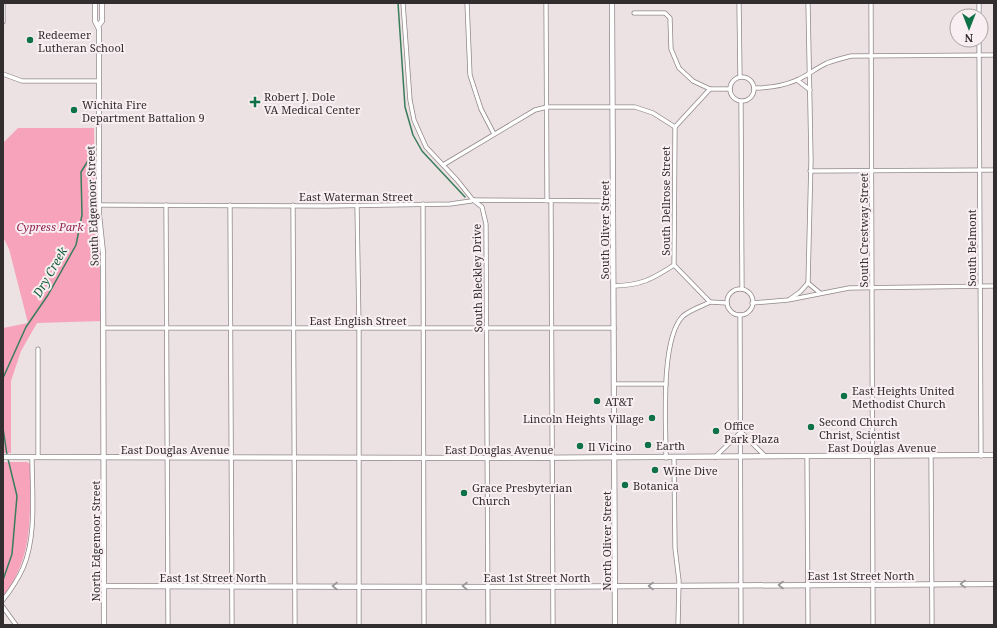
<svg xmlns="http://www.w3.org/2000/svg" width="997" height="628" viewBox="0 0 997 628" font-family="'Noto Serif',serif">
	<rect width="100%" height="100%" fill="#ece1e3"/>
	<g fill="#f8a3bc">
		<polygon points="18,128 94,128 95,216 101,238 103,321 37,323 21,351 11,381 11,453 3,453 3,328 28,323 9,249 3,237 3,143"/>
		<path d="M 3,462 L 27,462 L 30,464 C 31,475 30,487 30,498 C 30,537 27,564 3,597 Z"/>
	</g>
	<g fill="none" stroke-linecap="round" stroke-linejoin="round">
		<g stroke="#397d5b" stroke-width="1.5">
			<polyline points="398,3 405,107 413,135 422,151 465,197"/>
			<polyline points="3,390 3,378 26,327 48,295 76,245 82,215 81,172 91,156"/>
			<polyline points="3,428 7,455"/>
			<polyline points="3,580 12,554 17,496 8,459"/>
		</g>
		<defs>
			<g id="street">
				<polyline points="403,3 410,100 414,120 426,147 457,180 473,200 482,207 486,224 488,625"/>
				<polyline points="467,3 470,75 481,109 494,134"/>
				<polyline points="546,3 547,201"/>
				<polyline points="739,3 740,77"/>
				<polyline points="808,3 811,160 808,283"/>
				<polyline points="871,3 873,625"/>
				<polyline points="979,3 979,16"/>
				<polyline points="634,13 665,13 670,18 671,49 679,68 693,81 710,89 730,89"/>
				<polyline points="3,22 3,3"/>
				<polyline points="979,40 981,456"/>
				<polyline points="3,74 22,81 99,81"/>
				<circle cx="742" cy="89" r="12"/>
				<polyline points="797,80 810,90"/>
				<path d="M 754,88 C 769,88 783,86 797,80 C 807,76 816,68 827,63 C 835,60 843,58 851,56 L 994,55"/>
				<polyline points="741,102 742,289"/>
				<polyline points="443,165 535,110 547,107 635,107 653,113 675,127"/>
				<polyline points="810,171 994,170"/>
				<polyline points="551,201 553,625"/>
				<polyline points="423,204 424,625"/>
				<polyline points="99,205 328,206 450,204 471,201 473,200 613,201"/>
				<polyline points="166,205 168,625"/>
				<polyline points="230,205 232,625"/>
				<polyline points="293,205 295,625"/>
				<polyline points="357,205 359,329 359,625"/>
				<path d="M 614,286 C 641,285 651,280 674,265"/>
				<circle cx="740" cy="302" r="13"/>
				<polyline points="790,299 800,292 808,283 820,293"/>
				<polyline points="710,302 727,303"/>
				<polyline points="752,303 788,300 849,288 994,286"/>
				<polyline points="740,315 741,625"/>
				<polyline points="103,328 614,328"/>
				<polyline points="38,349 38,457"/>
				<polyline points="614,384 666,384"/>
				<polyline points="931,456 932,625"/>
				<polyline points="715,457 741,432 765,456"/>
				<polyline points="807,457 808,625"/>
				<path d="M 666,458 C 666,425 660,339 683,316 C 690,310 702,306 710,302 L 674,265 L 675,127 L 710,89"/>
				<polyline points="674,458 675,548 679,581 678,625"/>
				<path d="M 3,600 C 10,591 18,579 23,568 C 37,536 32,492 32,457"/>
				<polyline points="3,607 16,625"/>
			</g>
			<g id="secondary">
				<polyline points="95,3 95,21 99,29 99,215 103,253 104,625"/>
				<polyline points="612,3 615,625"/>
				<polyline points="98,26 102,21 102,3"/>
				<polyline points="3,457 487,458 994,455"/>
				<polyline points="104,586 490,587 994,584"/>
			</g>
		</defs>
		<use href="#street" stroke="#918789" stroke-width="5"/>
		<use href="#secondary" stroke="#918789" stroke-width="6"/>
		<use href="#street" stroke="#fff" stroke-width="3.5"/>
		<use href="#secondary" stroke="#fff" stroke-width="4.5"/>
	</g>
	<defs><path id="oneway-chevron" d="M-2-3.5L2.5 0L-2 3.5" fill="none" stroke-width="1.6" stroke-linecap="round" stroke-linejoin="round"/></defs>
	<g stroke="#989697">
		<use href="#oneway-chevron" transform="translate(963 584) rotate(180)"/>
		<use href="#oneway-chevron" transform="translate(781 585) rotate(180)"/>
		<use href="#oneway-chevron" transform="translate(335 586) rotate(-180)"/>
		<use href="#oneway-chevron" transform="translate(465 586) rotate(-180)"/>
		<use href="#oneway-chevron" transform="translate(651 586) rotate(180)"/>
	</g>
	<g fill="#0e7147" stroke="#f9eef1" stroke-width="1.5">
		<circle cx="30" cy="40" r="4"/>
		<path d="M253 96h4v4h4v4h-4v4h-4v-4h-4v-4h4z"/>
		<circle cx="74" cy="110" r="4"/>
		<circle cx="844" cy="396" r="4"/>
		<circle cx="597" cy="401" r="4"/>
		<circle cx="652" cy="418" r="4"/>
		<circle cx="811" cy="427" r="4"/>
		<circle cx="716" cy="431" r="4"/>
		<circle cx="648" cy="445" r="4"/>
		<circle cx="580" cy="446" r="4"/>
		<circle cx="655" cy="470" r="4"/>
		<circle cx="625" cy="485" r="4"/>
		<circle cx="464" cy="493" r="4"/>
	</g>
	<g text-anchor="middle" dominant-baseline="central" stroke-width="4" stroke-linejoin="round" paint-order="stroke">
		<g font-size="11" fill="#322e2f" stroke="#f9eef1" text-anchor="start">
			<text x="38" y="34">Redeemer<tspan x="38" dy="13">Lutheran School</tspan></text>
			<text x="264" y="96">Robert J. Dole<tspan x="264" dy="13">VA Medical Center</tspan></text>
			<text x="82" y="104">Wichita Fire<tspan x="82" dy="13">Department Battalion 9</tspan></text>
			<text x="852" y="390">East Heights United<tspan x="852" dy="13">Methodist Church</tspan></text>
			<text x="605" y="401">AT&amp;T</text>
			<text x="644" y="418" text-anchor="end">Lincoln Heights Village</text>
			<text x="819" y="421">Second Church<tspan x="819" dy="13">Christ, Scientist</tspan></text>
			<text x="724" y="425">Office<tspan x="724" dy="13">Park Plaza</tspan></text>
			<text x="656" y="445">Earth</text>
			<text x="588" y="446">Il Vicino</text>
			<text x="663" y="470">Wine Dive</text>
			<text x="633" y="485">Botanica</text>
			<text x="472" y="487">Grace Presbyterian<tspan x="472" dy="13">Church</tspan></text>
		</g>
		<g font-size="11" fill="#322e2f" stroke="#f9eef1">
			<text x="356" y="196">East Waterman Street</text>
			<text transform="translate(665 201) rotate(-90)">South Dellrose Street</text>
			<text transform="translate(92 206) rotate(-92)">South Edgemoor Street</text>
			<text transform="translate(604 230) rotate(-90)">South Oliver Street</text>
			<text transform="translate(863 230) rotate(-90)">South Crestway Street</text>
			<text transform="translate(971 248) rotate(-90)">South Belmont</text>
			<text transform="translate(477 278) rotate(-91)">South Bleckley Drive</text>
			<text x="358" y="320">East English Street</text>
			<text x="882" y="447">East Douglas Avenue</text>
			<text x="175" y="449">East Douglas Avenue</text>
			<text x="499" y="449">East Douglas Avenue</text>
			<text transform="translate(95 541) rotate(-90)">North Edgemoor Street</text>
			<text transform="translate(606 541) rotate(-90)">North Oliver Street</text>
			<text x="861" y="575">East 1st Street North</text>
			<text x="213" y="577">East 1st Street North</text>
			<text x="537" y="577">East 1st Street North</text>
		</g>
		<g font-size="11" font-style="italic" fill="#90224f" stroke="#f9eef1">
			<text x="50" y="226">Cypress Park</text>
		</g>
		<g font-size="12" font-style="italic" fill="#155e3c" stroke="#f9eef1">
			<text transform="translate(50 272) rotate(-60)">Dry Creek</text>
		</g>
	</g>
	<rect width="997" height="628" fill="none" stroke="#322e2f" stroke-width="8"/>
	<g transform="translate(969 28) rotate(180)"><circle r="19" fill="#f9eef1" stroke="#a9a1a3"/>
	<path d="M0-3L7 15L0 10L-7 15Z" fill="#0e7147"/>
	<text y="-6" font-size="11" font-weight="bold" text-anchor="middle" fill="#322e2f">N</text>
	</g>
</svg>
